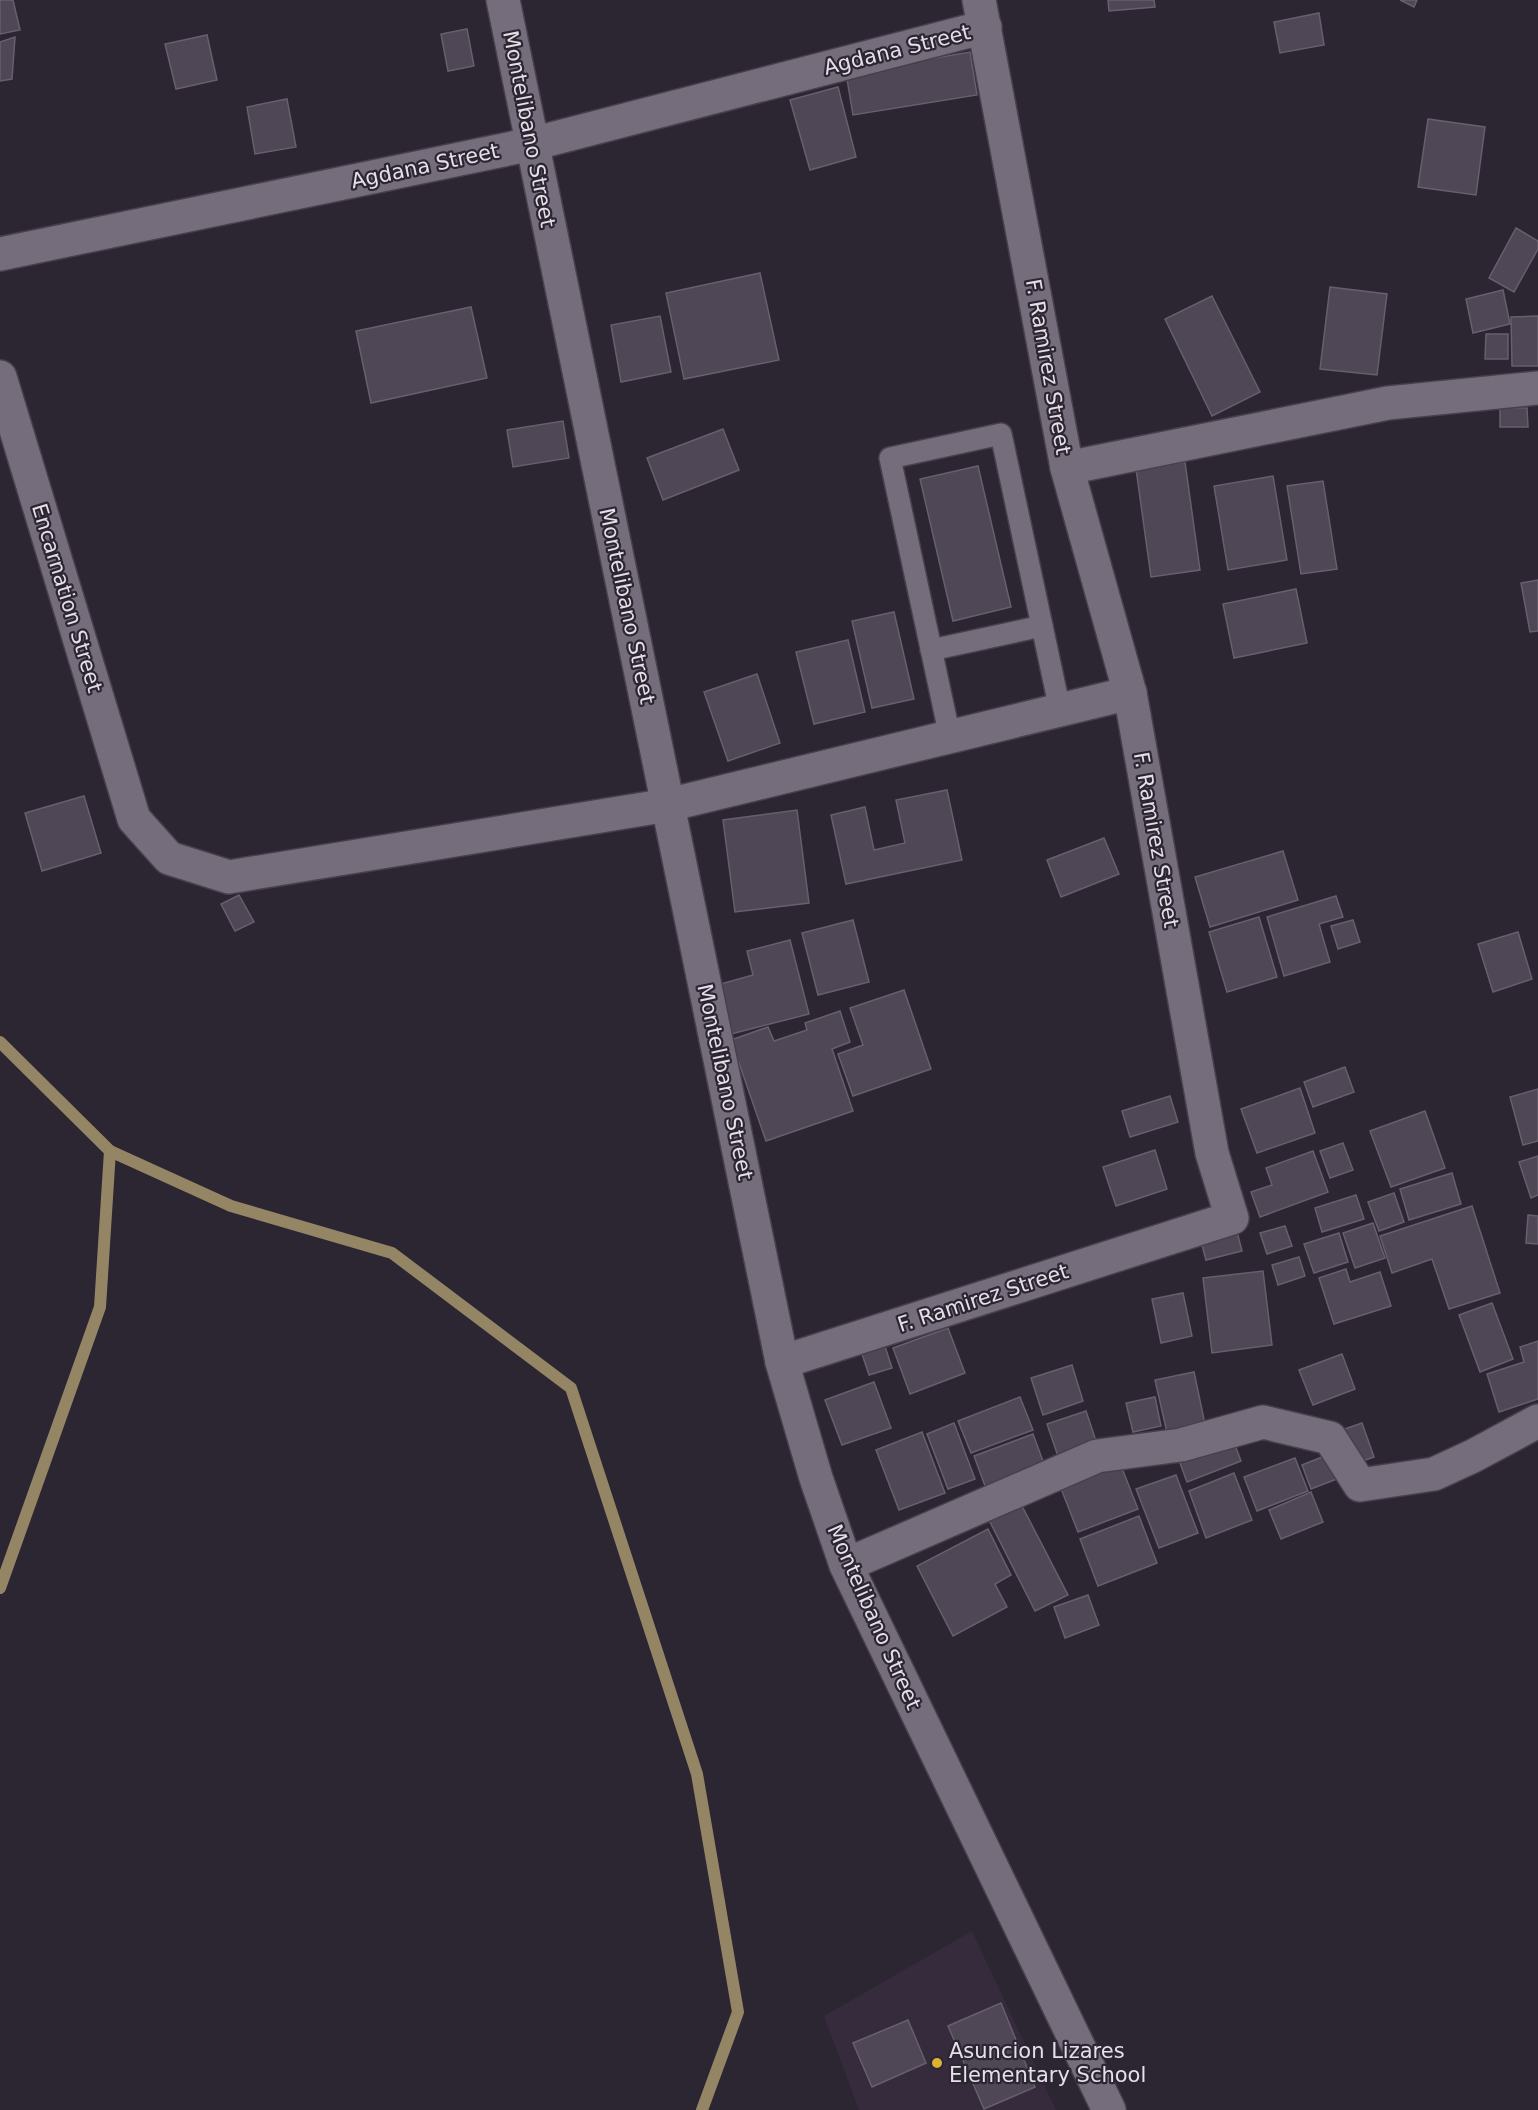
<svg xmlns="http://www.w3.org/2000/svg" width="1538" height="2110" viewBox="0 0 1538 2110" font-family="'DejaVu Sans',sans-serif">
	<rect width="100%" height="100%" fill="#2c2532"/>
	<polygon fill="#362b3d" points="972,1931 1056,2110 859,2110 824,2016"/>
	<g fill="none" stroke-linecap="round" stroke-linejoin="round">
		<g stroke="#948565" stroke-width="12">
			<polyline points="0,1042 110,1151 231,1206 392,1253 571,1388 697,1774 738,2012 702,2110"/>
			<polyline points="0,1588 100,1307 110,1151"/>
		</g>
	</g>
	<g fill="#4f4755" stroke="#675f6d" stroke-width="1.5">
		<polygon points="0,0 13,0 20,30 0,34"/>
		<polygon points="1108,0 1154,0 1155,7 1109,11"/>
		<polygon points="1400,0 1417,0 1414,7"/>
		<polygon points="1319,13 1324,45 1280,53 1274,22"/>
		<polygon points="467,29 474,66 448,71 441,34"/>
		<polygon points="207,35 217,80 176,89 165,44"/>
		<polygon points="15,37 12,79 0,81 0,42"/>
		<polygon points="970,52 977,95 853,115 846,73"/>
		<polygon points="838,87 856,157 810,170 790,100"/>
		<polygon points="287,99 296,147 255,154 247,107"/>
		<polygon points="1428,119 1485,127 1476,195 1418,187"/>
		<polygon points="1516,228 1538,241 1538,249 1514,292 1489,278"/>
		<polygon points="760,273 779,360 684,379 666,293"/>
		<polygon points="1330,287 1387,294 1377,375 1320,369"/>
		<polygon points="1503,290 1510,324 1473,333 1466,299"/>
		<polygon points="1212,296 1260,392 1212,416 1165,319"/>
		<polygon points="471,307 487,378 371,403 356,331"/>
		<polygon points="660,316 671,372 621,382 611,325"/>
		<polygon points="1538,316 1538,366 1512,366 1511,317"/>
		<polygon points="1486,334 1508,334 1508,359 1485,359"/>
		<polygon points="1500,407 1527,408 1528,427 1500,427"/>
		<polygon points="563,421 569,458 513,467 507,430"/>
		<polygon points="723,429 739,470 663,500 647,458"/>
		<polygon points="1185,462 1200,570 1151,577 1136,469"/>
		<polygon points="978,466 1011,607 953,621 920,479"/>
		<polygon points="1273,476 1287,560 1228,570 1214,486"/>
		<polygon points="1323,481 1337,569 1301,574 1287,486"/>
		<polygon points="1538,580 1538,631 1530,632 1521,583"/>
		<polygon points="1296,589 1307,643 1234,658 1223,604"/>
		<polygon points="894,612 914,699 872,708 852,621"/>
		<polygon points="848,640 865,712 814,724 796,652"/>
		<polygon points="757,674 780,743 728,761 704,692"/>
		<polygon points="947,790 962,860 846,884 831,815 865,807 874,850 905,843 896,800"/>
		<polygon points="84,796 101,853 42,871 25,813"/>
		<polygon points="797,810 809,903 735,912 723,820"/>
		<polygon points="1104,838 1119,874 1061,897 1047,860"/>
		<polygon points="1283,851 1298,900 1210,927 1195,877"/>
		<polygon points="239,895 254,922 235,931 221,904"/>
		<polygon points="1336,896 1343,917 1319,924 1330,962 1284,976 1267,917"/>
		<polygon points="1259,917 1277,977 1227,992 1209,932"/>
		<polygon points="853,920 869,982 818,995 802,933"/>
		<polygon points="1353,920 1360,942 1338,949 1331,926"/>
		<polygon points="1518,932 1532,979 1493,992 1478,944"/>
		<polygon points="790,940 809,1014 723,1036 710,987 753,975 747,951"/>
		<polygon points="904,990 931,1069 853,1096 838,1054 863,1045 850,1008"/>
		<polygon points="840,1011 850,1042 832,1049 853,1111 766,1141 731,1040 768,1027 774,1041 807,1030 805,1023"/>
		<polygon points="1345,1067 1354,1092 1313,1107 1304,1082"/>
		<polygon points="1300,1088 1315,1133 1257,1153 1241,1109"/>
		<polygon points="1538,1089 1538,1141 1523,1145 1510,1097"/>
		<polygon points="1170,1096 1178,1122 1130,1137 1122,1111"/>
		<polygon points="1425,1111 1445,1168 1391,1187 1370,1131"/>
		<polygon points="1343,1143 1353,1170 1330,1178 1320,1151"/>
		<polygon points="1155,1150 1167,1189 1116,1206 1103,1167"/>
		<polygon points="1313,1151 1328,1192 1260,1217 1251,1192 1272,1185 1266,1168"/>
		<polygon points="1538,1156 1538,1195 1531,1198 1519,1162"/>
		<polygon points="1452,1173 1461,1204 1409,1220 1400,1189"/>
		<polygon points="1394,1193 1404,1222 1379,1231 1368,1202"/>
		<polygon points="1356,1195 1364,1219 1322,1232 1315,1208"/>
		<polygon points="1472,1206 1500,1293 1449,1309 1432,1259 1392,1273 1380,1236"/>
		<polygon points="1528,1215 1538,1216 1538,1244 1526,1243"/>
		<polygon points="1373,1223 1385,1258 1355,1268 1343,1233"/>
		<polygon points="1235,1224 1242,1251 1206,1260 1199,1234"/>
		<polygon points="1285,1226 1292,1246 1267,1254 1260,1233"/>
		<polygon points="1339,1233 1348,1262 1314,1273 1304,1244"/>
		<polygon points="1299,1257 1305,1276 1278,1285 1272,1265"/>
		<polygon points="1346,1269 1350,1282 1380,1272 1391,1306 1334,1324 1319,1278"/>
		<polygon points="1263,1271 1272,1345 1212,1353 1203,1278"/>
		<polygon points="1183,1293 1192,1336 1161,1343 1152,1299"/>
		<polygon points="1492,1303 1513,1359 1480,1372 1459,1315"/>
		<polygon points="948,1328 965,1373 910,1394 893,1348"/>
		<polygon points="882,1337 892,1368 869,1375 859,1345"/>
		<polygon points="1538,1341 1538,1399 1499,1412 1487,1374 1524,1362 1520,1347"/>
		<polygon points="1342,1354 1355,1389 1313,1405 1299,1370"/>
		<polygon points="1072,1365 1083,1401 1043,1415 1031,1378"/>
		<polygon points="1194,1372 1206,1429 1168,1437 1155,1380"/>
		<polygon points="874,1382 891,1428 842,1445 825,1400"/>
		<polygon points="1020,1397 1033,1430 971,1453 958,1421"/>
		<polygon points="1155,1397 1161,1426 1133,1432 1126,1403"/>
		<polygon points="1086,1411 1100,1453 1061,1465 1047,1424"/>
		<polygon points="954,1423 975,1479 948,1489 927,1434"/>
		<polygon points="1362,1423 1374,1457 1351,1465 1339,1431"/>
		<polygon points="922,1432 945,1493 899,1510 876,1450"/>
		<polygon points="1033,1434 1047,1472 988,1494 974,1456"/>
		<polygon points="1231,1434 1241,1461 1187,1482 1177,1455"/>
		<polygon points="1337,1451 1347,1475 1311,1489 1302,1465"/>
		<polygon points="1295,1458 1308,1491 1257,1511 1244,1477"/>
		<polygon points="1120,1463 1138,1509 1078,1532 1060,1486"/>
		<polygon points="1234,1473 1252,1520 1206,1538 1189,1491"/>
		<polygon points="1176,1475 1198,1533 1159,1548 1136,1489"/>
		<polygon points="1311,1492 1323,1522 1281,1539 1269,1510"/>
		<polygon points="1021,1504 1068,1595 1035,1611 989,1520"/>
		<polygon points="1139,1516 1157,1563 1098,1586 1080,1539"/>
		<polygon points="988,1529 1011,1575 995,1584 1007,1607 953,1636 917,1566"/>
		<polygon points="1088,1595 1099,1625 1065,1638 1054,1607"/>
		<polygon points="1001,2003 1035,2087 984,2109 948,2026"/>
		<polygon points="908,2020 926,2063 872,2087 853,2043"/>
	</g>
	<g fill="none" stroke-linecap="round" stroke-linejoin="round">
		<defs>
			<g id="service">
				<polyline points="931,650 1042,626"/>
				<polyline points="950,737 890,458 1001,434 1060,710"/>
			</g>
			<g id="minor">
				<polyline points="503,0 782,1362 816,1478 846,1565 1109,2110"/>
				<polyline points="0,254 532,144 985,27"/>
				<polyline points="0,377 134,819 169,858 229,877 668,805 1130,693"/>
				<polyline points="1067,468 1388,403 1538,388"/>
				<polyline points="782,1362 1232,1218 1212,1153 1130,693 1067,468 979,0"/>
				<polyline points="846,1565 1097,1456 1181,1445 1263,1422 1330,1438 1360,1485 1434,1474 1473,1456 1538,1421"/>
			</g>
		</defs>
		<use href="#service" stroke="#47404b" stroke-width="24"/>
		<use href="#minor" stroke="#47404b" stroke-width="36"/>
		<use href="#service" stroke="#766d7c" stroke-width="21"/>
		<use href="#minor" stroke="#766d7c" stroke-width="33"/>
	</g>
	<circle fill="#dcb233" stroke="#2c2532" stroke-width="2" cx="937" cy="2063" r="6"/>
	<g text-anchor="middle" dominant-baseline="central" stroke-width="4.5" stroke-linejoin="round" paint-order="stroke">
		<g font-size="21" fill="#e4dfe8" stroke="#2c2532">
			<text transform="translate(897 50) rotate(-14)">Agdana Street</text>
			<text transform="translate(529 129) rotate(79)">Montelibano Street</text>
			<text transform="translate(425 166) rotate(-12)">Agdana Street</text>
			<text transform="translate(1048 367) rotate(80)">F. Ramirez Street</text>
			<text transform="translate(67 598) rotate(73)">Encarnation Street</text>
			<text transform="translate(627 606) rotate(78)">Montelibano Street</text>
			<text transform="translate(1156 840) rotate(80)">F. Ramirez Street</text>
			<text transform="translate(725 1082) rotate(78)">Montelibano Street</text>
			<text transform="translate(983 1298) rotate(-18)">F. Ramirez Street</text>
			<text transform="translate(874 1617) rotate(66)">Montelibano Street</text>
		</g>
		<g font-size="21" fill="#e4dfe8" stroke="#2c2532" text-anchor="start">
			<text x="949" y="2051">Asuncion Lizares<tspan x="949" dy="24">Elementary School</tspan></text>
		</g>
	</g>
</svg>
